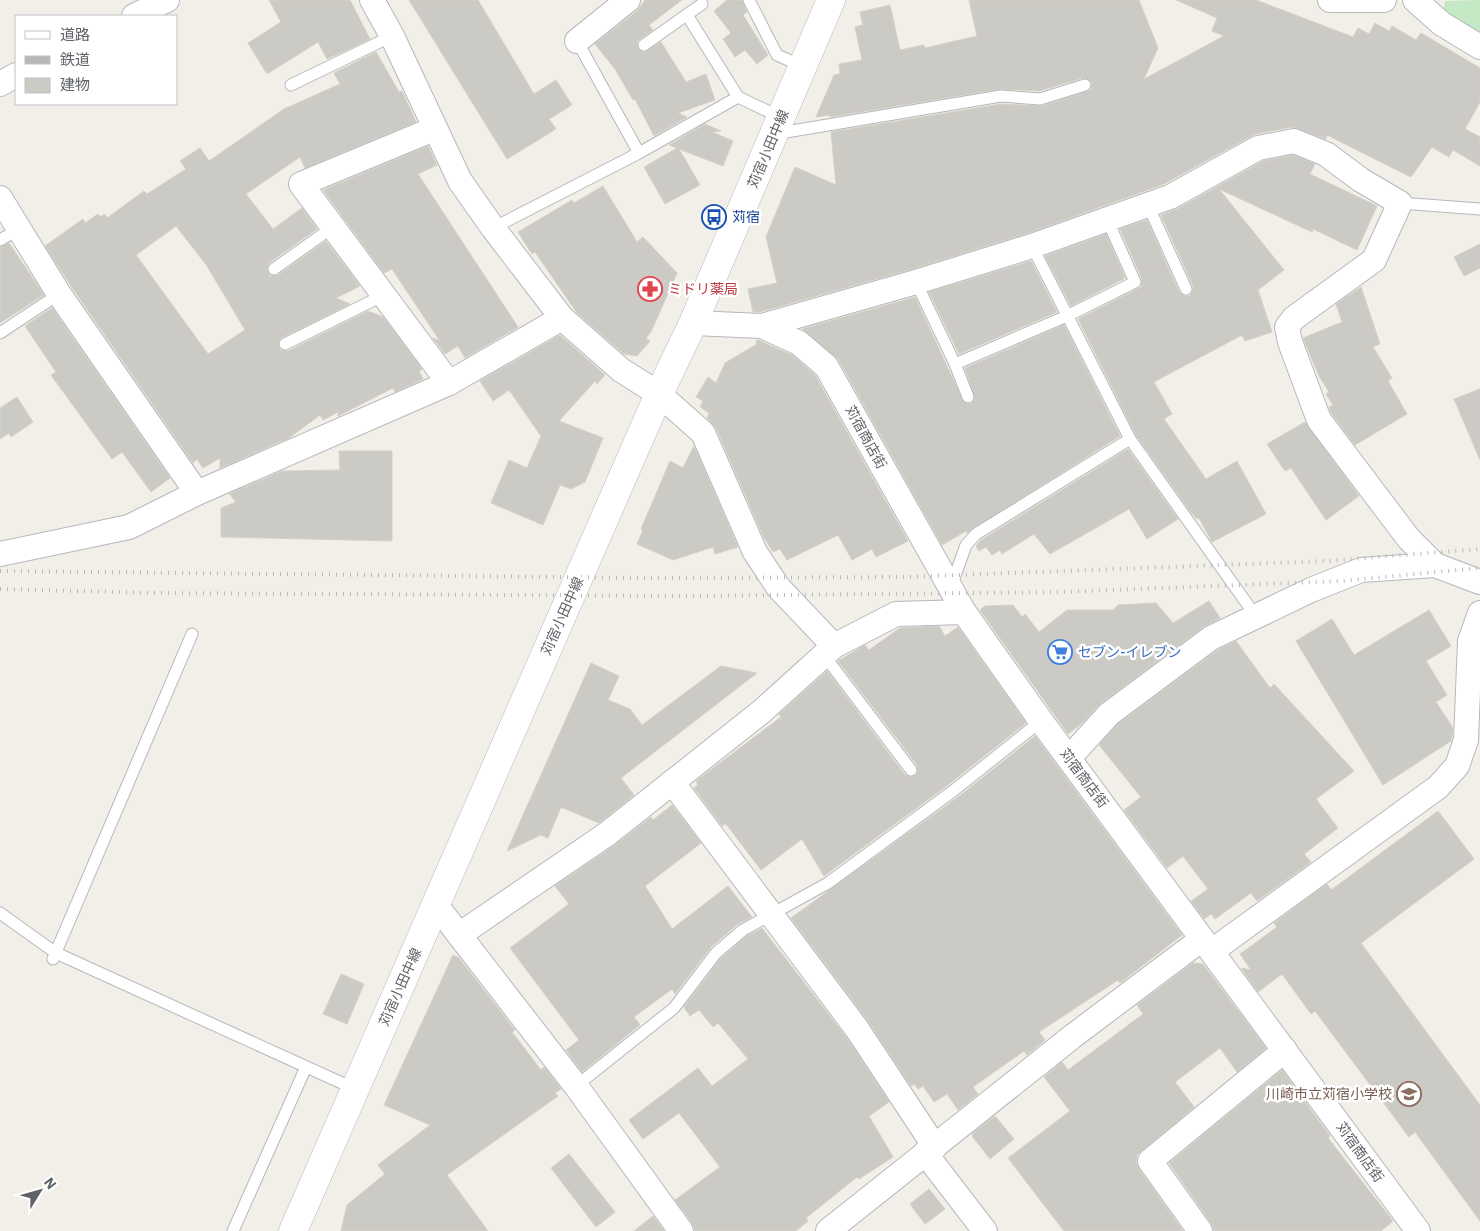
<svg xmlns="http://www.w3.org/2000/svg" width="1480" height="1231" viewBox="0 0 1480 1231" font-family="'IBM Plex Sans','Noto Sans JP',sans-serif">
	<rect width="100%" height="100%" fill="#f1efe8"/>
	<polygon fill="#c5e8c5" points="1480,0 1480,38 1442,17 1445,1"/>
	<g fill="#cccac5" stroke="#d6d1c6" fill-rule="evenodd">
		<polygon points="269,0 350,0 370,39 327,59 318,42 267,74 248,43 281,22"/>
		<polygon points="409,0 478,0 534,94 556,80 572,105 549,119 556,129 507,159"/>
		<polygon points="645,0 682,0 649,25 653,30 637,41 638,49 645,52 661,42 686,82 706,74 715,100 678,113 687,117 654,136 635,99 633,100 615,69 595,44 637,11"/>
		<polygon points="727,0 742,0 747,12 743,15 768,55 757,64 745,50 735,57 723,39 731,33 714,11"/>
		<polygon points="969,0 1139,0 1158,48 1144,79 1224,36 1212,31 1217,18 1176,0 1256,0 1353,37 1358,28 1369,34 1375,23 1389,31 1392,26 1416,40 1421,33 1480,68 1480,102 1465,129 1480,137 1480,166 1453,150 1449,157 1432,147 1411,177 1327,135 1326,139 1292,127 1255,134 1164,184 1028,233 912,269 760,312 753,312 748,289 777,283 766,237 795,167 836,185 831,132 1001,104 1042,106 1091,90 1092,82 1083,78 1039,91 1000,89 830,117 830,115 816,117 834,75 840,74 839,64 862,60 855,27 863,25 860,12 890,5 900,50 924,45 925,48 977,36"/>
		<path d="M 376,52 L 399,92 L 402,91 L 416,122 L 305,168 L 300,157 L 246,194 L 273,229 L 302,208 L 317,229 L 269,263 L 267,270 L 270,276 L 278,275 L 326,241 L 360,286 L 336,298 L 350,304 L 281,338 L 278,344 L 280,350 L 288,351 L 368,311 L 383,317 L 422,369 L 419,371 L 423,379 L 395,392 L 393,388 L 338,416 L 338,412 L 323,420 L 320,415 L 289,438 L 220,468 L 220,458 L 203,468 L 197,459 L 193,463 L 71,286 L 45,246 L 83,219 L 85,223 L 98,214 L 100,217 L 105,214 L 107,218 L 144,191 L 147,194 L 186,169 L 180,161 L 200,148 L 209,161 L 284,109 L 340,84 L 334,73 ZM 176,226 L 207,266 L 245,330 L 208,354 L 136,255 Z"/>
		<polygon points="705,124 721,131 712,132 733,141 723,166 679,149 700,185 665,204 644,167 677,148 669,145"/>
		<polygon points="428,146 437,165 418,174 518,327 465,358 458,346 445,354 433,338 440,341 392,269 384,273 323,190"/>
		<polygon points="1293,155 1315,164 1310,174 1377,206 1357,250 1313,229 1312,232 1219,189 1284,270 1258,290 1272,332 1245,341 1242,335 1154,382 1172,414 1164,419 1206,479 1237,461 1266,514 1212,542 1199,518 1197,519 1190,511 1136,435 1078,319 1141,287 1142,279 1120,229 1147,220 1179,292 1185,296 1190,296 1193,290 1193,286 1161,215 1177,209 1263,161"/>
		<polygon points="603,186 637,242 643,237 677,273 651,332 646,338 650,341 637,356 624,354 577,313 535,252 532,254 518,232 572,200 574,203"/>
		<polygon points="1106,234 1125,278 1071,306 1045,256"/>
		<polygon points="9,243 44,295 0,323 0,247"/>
		<polygon points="1480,244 1480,268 1464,276 1454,257"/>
		<polygon points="1031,261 1057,312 959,354 929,292"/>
		<polygon points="1361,287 1380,344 1373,347 1392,378 1388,381 1407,414 1355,445 1331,413 1329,407 1333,405 1326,394 1329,392 1319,376 1303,338 1342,322 1336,304"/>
		<polygon points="915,297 964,403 971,404 975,398 965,368 1064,325 1120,436 967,533 966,531 942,545 838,359 802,329"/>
		<polygon points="52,308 170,478 151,492 122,452 112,459 51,375 56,372 25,326"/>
		<polygon points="560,335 605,375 597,384 595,381 559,421 603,438 585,482 571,489 560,485 543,525 491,503 509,460 527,468 541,436 509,390 493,401 480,381"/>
		<polygon points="758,340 792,355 815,375 908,541 876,557 872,549 852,560 838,535 787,560 780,549 773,552 764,538 716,428 707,418 709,413 700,407 703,401 696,397 708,377 716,383 725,363 757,344 756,341"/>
		<polygon points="1480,389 1480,460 1454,399"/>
		<polygon points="17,397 33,422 11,437 9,433 0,439 0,408"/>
		<polygon points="1305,422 1359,496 1326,520 1291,468 1285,471 1267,444"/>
		<polygon points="694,446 738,547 715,554 713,547 673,560 637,544 643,530 641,529 670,461 683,468"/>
		<polygon points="1128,449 1178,519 1147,539 1129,509 1050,554 1034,534 1002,554 1000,550 992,555 986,547 979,551 976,546 981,540"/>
		<polygon points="339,451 392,451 392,541 221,537 221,508 236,502 229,494 282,471 340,470"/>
		<polygon points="1209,601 1220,618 1203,627 1101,703 1081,724 1068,734 980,610 985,606 1013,605 1022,617 1025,614 1039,632 1067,610 1113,610 1118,605 1156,603 1173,623"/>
		<polygon points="1429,610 1451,646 1426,661 1447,695 1436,702 1453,728 1452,737 1451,741 1383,785 1296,641 1332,619 1354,655"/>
		<polygon points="939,626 945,636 958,627 1026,723 948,785 824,876 802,839 761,870 726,824 722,826 694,788 698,785 696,781 781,717 779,714 827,671 905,775 909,777 915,776 918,772 917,765 838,661 865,645 869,650 900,628"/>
		<polygon points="1236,641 1270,688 1274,684 1354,771 1316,799 1338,828 1304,854 1311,862 1257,901 1251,893 1215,919 1211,914 1204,919 1191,901 1208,889 1183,856 1167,868 1124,810 1141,797 1099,745 1118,724 1218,650"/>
		<polygon points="591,663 619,676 608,700 630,709 642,725 721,666 757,673 621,778 634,795 599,823 561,807 548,838 541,835 507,851"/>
		<polygon points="1035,736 1182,935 1120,983 1118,980 1039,1032 1045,1040 1027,1055 1024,1051 973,1087 978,1094 958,1110 947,1094 934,1102 923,1086 918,1089 914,1084 911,1086 868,1021 791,918 958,797"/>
		<polygon points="672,805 701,843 645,886 672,929 728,886 752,917 738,924 711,947 675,994 672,989 634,1017 640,1025 582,1072 566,1050 579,1040 510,948 569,904 555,886 615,845 651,817 653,820"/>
		<polygon points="1438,811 1474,859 1361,943 1480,1105 1480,1221 1415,1132 1409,1137 1315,1011 1311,1014 1282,974 1258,992 1241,968 1251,970 1240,954 1277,927 1274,923 1327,884 1331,890"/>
		<polygon points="762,928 846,1037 889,1102 869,1116 893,1157 859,1179 857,1177 806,1218 808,1221 796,1231 695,1231 692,1223 675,1200 720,1167 679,1113 643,1139 629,1120 698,1068 712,1086 748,1059 718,1023 713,1027 699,1010 690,1016 684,1007 721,958 747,936"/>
		<polygon points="453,955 459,958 515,1030 512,1032 541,1070 544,1067 561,1089 555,1093 558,1096 447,1175 488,1231 341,1231 347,1205 385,1174 378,1165 430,1125 384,1105"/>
		<polygon points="1193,963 1203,964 1266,1048 1237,1072 1220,1048 1175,1082 1194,1107 1137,1155 1136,1162 1139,1169 1183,1231 1064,1231 1008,1158 1070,1111 1044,1077 1062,1062 1068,1070 1143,1014 1137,1005"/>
		<polygon points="341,974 364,984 347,1024 323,1014"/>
		<polygon points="1282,1070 1330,1136 1328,1138 1393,1221 1381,1231 1214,1231 1211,1223 1169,1163"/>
		<polygon points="995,1116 1014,1139 990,1159 972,1136 973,1133"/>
		<polygon points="569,1154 615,1212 596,1227 551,1168"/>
		<polygon points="929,1189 945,1209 925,1224 910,1204"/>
		<polygon points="653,1216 664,1231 634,1231"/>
	</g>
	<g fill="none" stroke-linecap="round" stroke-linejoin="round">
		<defs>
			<g id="lane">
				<polyline points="749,0 777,55 802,66"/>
				<polyline points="687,15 738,97 782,118"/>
				<polyline points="577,41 639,153"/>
				<polyline points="644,45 702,4"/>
				<polyline points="291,85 392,36"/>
				<polyline points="774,134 1001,96 1040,99 1085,85"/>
				<polyline points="1400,203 1480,209"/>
				<polyline points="1148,205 1186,289"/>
				<polyline points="493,228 639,153 738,97"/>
				<polyline points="0,240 19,229"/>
				<polyline points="1032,246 1130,439 1255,615"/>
				<polyline points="274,269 333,227"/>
				<polyline points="916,282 955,364 968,397"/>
				<polyline points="0,333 59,294"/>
				<polyline points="285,344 384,295"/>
				<polyline points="955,364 1067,316 1135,282 1107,219"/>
				<polyline points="951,587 966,545 976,534 1130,439"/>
				<polyline points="824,655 911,770"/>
				<polyline points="0,913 56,953 355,1089"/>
				<polyline points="53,959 192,634"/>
				<polyline points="576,1086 674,1008 716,953 743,930 828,883 953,791 1041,721"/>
				<polyline points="233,1231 306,1067"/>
			</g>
			<g id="street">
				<polyline points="372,0 392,36 460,181 493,228 562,318 621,370 659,394 703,433 755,552 778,587 834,646"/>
				<polyline points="1330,0 1384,0"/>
				<polyline points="1415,0 1442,24 1480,47"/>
				<polyline points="134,16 167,0"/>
				<polyline points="577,41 628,0"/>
				<polyline points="0,84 16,75"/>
				<polyline points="434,129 301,184 449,383"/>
				<polyline points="0,198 59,294 197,493"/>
				<polyline points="693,323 762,326 916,282 1032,246 1170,197 1258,148 1294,141 1326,154 1361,180 1400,203 1374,260 1294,318 1287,327 1290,342 1319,420 1409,539 1435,565 1480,582"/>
				<polyline points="762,326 799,343 826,366 964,612 1041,721 1418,1231"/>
				<polyline points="0,554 129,527 197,493 449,383 562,318"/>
				<polyline points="1069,758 1109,714 1211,638 1311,590 1361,570 1435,565"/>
				<polyline points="672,782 857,1029 935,1147"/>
				<polyline points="436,905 576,1086 681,1231"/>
				<polyline points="459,935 607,834 761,712 834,646 896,614 964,612"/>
				<polyline points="1212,951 1438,787 1457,766 1466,740 1470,641 1480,613"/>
				<polyline points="925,1153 985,1231"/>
				<polyline points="828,1231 1073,1036 1202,939"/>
				<polyline points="1200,1231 1150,1161 1285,1050"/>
			</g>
			<polyline id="secondary" points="293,1231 659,394 693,323 831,0"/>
		</defs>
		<use href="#lane" stroke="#b5b8bc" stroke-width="13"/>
		<use href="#street" stroke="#b5b8bc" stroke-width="26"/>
		<use href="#secondary" stroke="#b6babf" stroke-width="29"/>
		<use href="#lane" stroke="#fff" stroke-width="11"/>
		<use href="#street" stroke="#fff" stroke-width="24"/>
		<use href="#secondary" stroke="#fff" stroke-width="28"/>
		<g stroke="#b6b7b8" stroke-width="4" stroke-dasharray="1 6" stroke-linecap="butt">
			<polyline points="0,571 648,578 905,577 1326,561 1480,549"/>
			<polyline points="0,589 154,593 688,596 1060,592 1341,581 1480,568"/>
		</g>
	</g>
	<defs>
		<symbol id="bus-ring" viewBox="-11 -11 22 22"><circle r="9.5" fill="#fff" stroke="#1a4fb4" stroke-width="1.5"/><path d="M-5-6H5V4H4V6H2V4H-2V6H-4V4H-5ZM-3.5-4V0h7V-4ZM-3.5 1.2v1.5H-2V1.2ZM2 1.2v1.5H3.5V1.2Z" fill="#1a4fb4"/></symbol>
		<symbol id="pharmacy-ring" viewBox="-11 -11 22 22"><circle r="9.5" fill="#fff" stroke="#e0444e" stroke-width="1.5"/><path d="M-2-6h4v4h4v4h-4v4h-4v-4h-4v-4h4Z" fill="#e0444e"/></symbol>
		<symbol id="supermarket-ring" viewBox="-11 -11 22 22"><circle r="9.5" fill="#fff" stroke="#3f7fe0" stroke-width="1.5"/><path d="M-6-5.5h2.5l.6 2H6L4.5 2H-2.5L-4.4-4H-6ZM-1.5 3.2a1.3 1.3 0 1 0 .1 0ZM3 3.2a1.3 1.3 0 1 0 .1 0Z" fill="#3f7fe0"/></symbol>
		<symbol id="school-ring" viewBox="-11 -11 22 22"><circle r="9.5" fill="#fff" stroke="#8d6e63" stroke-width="1.5"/><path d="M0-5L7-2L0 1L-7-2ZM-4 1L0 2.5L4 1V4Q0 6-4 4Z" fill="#8d6e63"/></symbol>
	</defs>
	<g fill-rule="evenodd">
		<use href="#bus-ring" x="700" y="203" width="28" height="28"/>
		<use href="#pharmacy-ring" x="636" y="275" width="28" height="28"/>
		<use href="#supermarket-ring" x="1046" y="638" width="28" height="28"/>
		<use href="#school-ring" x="1395" y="1080" width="28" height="28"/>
	</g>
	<g text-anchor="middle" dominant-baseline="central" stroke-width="5" stroke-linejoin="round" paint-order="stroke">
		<g font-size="14" fill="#5f6368" stroke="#fff">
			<text transform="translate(768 149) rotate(-67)">苅宿小田中線</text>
			<text transform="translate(866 437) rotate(61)">苅宿商店街</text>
			<text transform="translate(562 616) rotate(-66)">苅宿小田中線</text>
			<text transform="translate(1084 778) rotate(53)">苅宿商店街</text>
			<text transform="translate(400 987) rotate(-66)">苅宿小田中線</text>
			<text transform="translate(1360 1152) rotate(54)">苅宿商店街</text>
		</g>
		<g font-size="14" fill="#164399" stroke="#fff" text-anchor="start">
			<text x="732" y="217">苅宿</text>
		</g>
		<g font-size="14" fill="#be3a42" stroke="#fff" text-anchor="start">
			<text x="668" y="289">ミドリ薬局</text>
		</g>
		<g font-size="14" fill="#366cbe" stroke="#fff" text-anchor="start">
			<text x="1078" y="652">セブン-イレブン</text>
		</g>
		<g font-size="14" fill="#785e54" stroke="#fff" text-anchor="end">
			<text x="1392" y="1094">川崎市立苅宿小学校</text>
		</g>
	</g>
	<rect x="15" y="15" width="162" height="90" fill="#ffffff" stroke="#bfc1c3"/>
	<rect x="25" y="31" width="25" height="8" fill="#ffffff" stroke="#bfc1c3"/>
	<text x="60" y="40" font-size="15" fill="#5f6368">道路</text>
	<rect x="25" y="56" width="25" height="8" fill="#b6b7b8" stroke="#bfc1c3"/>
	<text x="60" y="65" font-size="15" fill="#5f6368">鉄道</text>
	<rect x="25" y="78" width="25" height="15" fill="#cccac5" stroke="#bfc1c3"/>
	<text x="60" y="90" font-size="15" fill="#5f6368">建物</text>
	<g transform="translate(40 1191) rotate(53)" stroke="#ffffff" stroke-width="4" paint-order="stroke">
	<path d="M0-4L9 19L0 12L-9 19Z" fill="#5f6368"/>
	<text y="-8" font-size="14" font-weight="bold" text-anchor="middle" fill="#5f6368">N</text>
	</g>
</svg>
